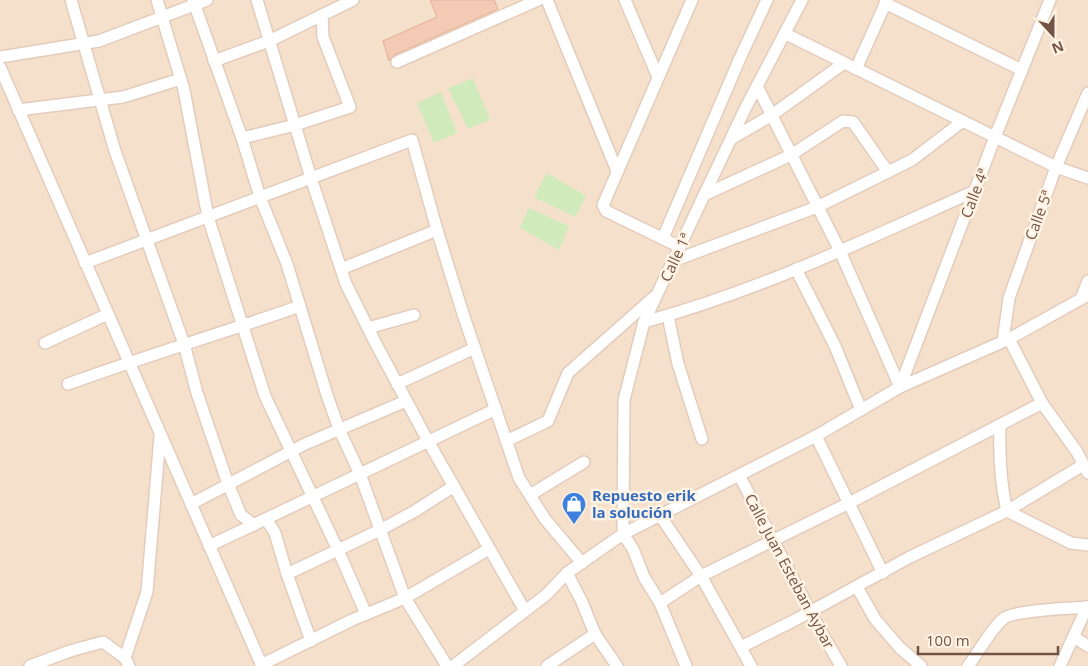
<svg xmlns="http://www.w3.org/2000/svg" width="1088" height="666" viewBox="0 0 1088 666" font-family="'Open Sans',sans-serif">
	<rect width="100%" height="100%" fill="#fdefdd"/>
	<rect fill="#f5e0cb" x="0" y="0" width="1088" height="666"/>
	<g fill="#d1eabc">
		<polygon points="473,78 490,120 468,129 448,88"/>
		<polygon points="441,92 457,133 434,143 417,103"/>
		<polygon points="547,173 586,196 575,217 534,197"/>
		<polygon points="529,208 569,226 559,250 520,228"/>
	</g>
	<polygon fill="#f3cab4" stroke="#e6af94" points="430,0 494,0 498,9 394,55 389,61 383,41 437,17"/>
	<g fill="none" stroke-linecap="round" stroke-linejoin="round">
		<defs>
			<g id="minor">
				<polyline points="71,0 115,151 184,344 197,393 228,484 241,515 254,525"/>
				<polyline points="157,0 184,90 208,217 265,396 338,550 366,614"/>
				<polyline points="193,0 242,138 260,197 287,264 327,395 339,429 360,474 405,598 447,666"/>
				<polyline points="257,0 311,178 346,284 376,344 428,441 525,611"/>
				<polyline points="547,0 617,171"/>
				<polyline points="625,0 658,77"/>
				<polyline points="885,3 1022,70"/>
				<polyline points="786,34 1056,167 1088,178"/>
				<polyline points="0,57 99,41 207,0"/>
				<polyline points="214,61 269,41 353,0"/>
				<polyline points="397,62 538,0"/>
				<polyline points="0,67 262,666"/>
				<polyline points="856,69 887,0"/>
				<polyline points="757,86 840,251 900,387"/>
				<polyline points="18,110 123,97 181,79"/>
				<polyline points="242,138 295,125 350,107 323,37 322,15"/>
				<polyline points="731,139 772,115 844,63"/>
				<polyline points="704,195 791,155 843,121 853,122 888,172"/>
				<polyline points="663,238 740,58 767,0"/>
				<polyline points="680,247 606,211 603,205 692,0"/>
				<polyline points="673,261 817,207 912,160 963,121"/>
				<polyline points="85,263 412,140 437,230 463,314 519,478 545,519 582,563"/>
				<polyline points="341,269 437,230"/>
				<polyline points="796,269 835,346 861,410"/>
				<polyline points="1081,299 1088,281"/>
				<polyline points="668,316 678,364 702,439"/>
				<path d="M 644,322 C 759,291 867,239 975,191"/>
				<polyline points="368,328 414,315"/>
				<polyline points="1009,339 1042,403 1077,452 1088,473"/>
				<polyline points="1003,341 1009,298 1056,167 1088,93"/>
				<polyline points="45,343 108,314"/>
				<path d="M 68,384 C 145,356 223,333 300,306"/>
				<polyline points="397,384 475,348"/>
				<polyline points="900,387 995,137 1050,0"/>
				<path d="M 1000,425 C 999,455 1000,482 1007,511 L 1071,543 L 1088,545"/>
				<polyline points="816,436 883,573"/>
				<polyline points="506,441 548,421 568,373 654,297"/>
				<polyline points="739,475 819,628 841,666"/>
				<polyline points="530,495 584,462"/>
				<polyline points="191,504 305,444 406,401"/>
				<polyline points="661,517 701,576 751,666"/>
				<polyline points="266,519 275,533 287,574 311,641"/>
				<polyline points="209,546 496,409"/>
				<polyline points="287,574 380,530 415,511 454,486"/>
				<polyline points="857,587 875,619 900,648 921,666"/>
				<polyline points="660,603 701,576 849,503 1042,403"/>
				<polyline points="595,634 617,666"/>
				<polyline points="1074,637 1088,646"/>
				<polyline points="741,647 795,620 910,557 1007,511 1083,465"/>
				<polyline points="125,658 147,592 160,436"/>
				<polyline points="261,665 352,620 405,598 489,549"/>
				<polyline points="30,666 70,651 103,642 125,658 129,666"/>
				<polyline points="453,666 546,595 567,573 623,534 816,436 900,387 1009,339 1088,295"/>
				<polyline points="547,666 595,634 582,602 567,573"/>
				<polyline points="686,666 660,603 644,577 633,549 623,534 624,400 644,322 744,111 802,0"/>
				<path d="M 968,666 C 979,652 990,630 1003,619 C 1013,610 1073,608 1088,607"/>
				<polyline points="1060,666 1087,607"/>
			</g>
		</defs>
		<use href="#minor" stroke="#e3ccbc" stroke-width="14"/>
		<use href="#minor" stroke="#fff" stroke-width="11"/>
	</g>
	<defs>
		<symbol id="shop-pin" viewBox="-11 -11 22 30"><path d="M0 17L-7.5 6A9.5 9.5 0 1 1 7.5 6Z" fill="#3f7fe0" stroke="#fff3e4"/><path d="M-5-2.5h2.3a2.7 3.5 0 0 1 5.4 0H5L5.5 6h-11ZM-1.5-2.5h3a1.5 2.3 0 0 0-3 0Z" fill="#fff"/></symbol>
	</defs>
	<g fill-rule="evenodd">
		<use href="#shop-pin" x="560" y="490" width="28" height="38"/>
	</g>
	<g text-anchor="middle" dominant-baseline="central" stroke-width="5" stroke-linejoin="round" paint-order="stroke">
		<g font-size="15" fill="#735345" stroke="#fff3e4">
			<text transform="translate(974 193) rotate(-69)">Calle 4ª</text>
			<text transform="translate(1038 215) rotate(-70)">Calle 5ª</text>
			<text transform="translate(675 257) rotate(-65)">Calle 1ª</text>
			<text transform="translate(790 571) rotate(62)">Calle Juan Esteban Aybar</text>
		</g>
		<g font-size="15" font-weight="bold" fill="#366cbe" stroke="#fff3e4" text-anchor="start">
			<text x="592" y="495">Repuesto erik<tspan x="592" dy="17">la solución</tspan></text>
		</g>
	</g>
	<g transform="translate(1053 35) rotate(159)" stroke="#fff3e4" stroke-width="4" paint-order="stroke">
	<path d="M0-4L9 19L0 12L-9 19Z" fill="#735345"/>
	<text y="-8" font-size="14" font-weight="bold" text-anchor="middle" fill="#735345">N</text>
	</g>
	<path d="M918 646v8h140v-8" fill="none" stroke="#735345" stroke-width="2.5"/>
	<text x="926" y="646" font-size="15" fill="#735345" stroke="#fff3e4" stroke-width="4" paint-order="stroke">100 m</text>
</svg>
